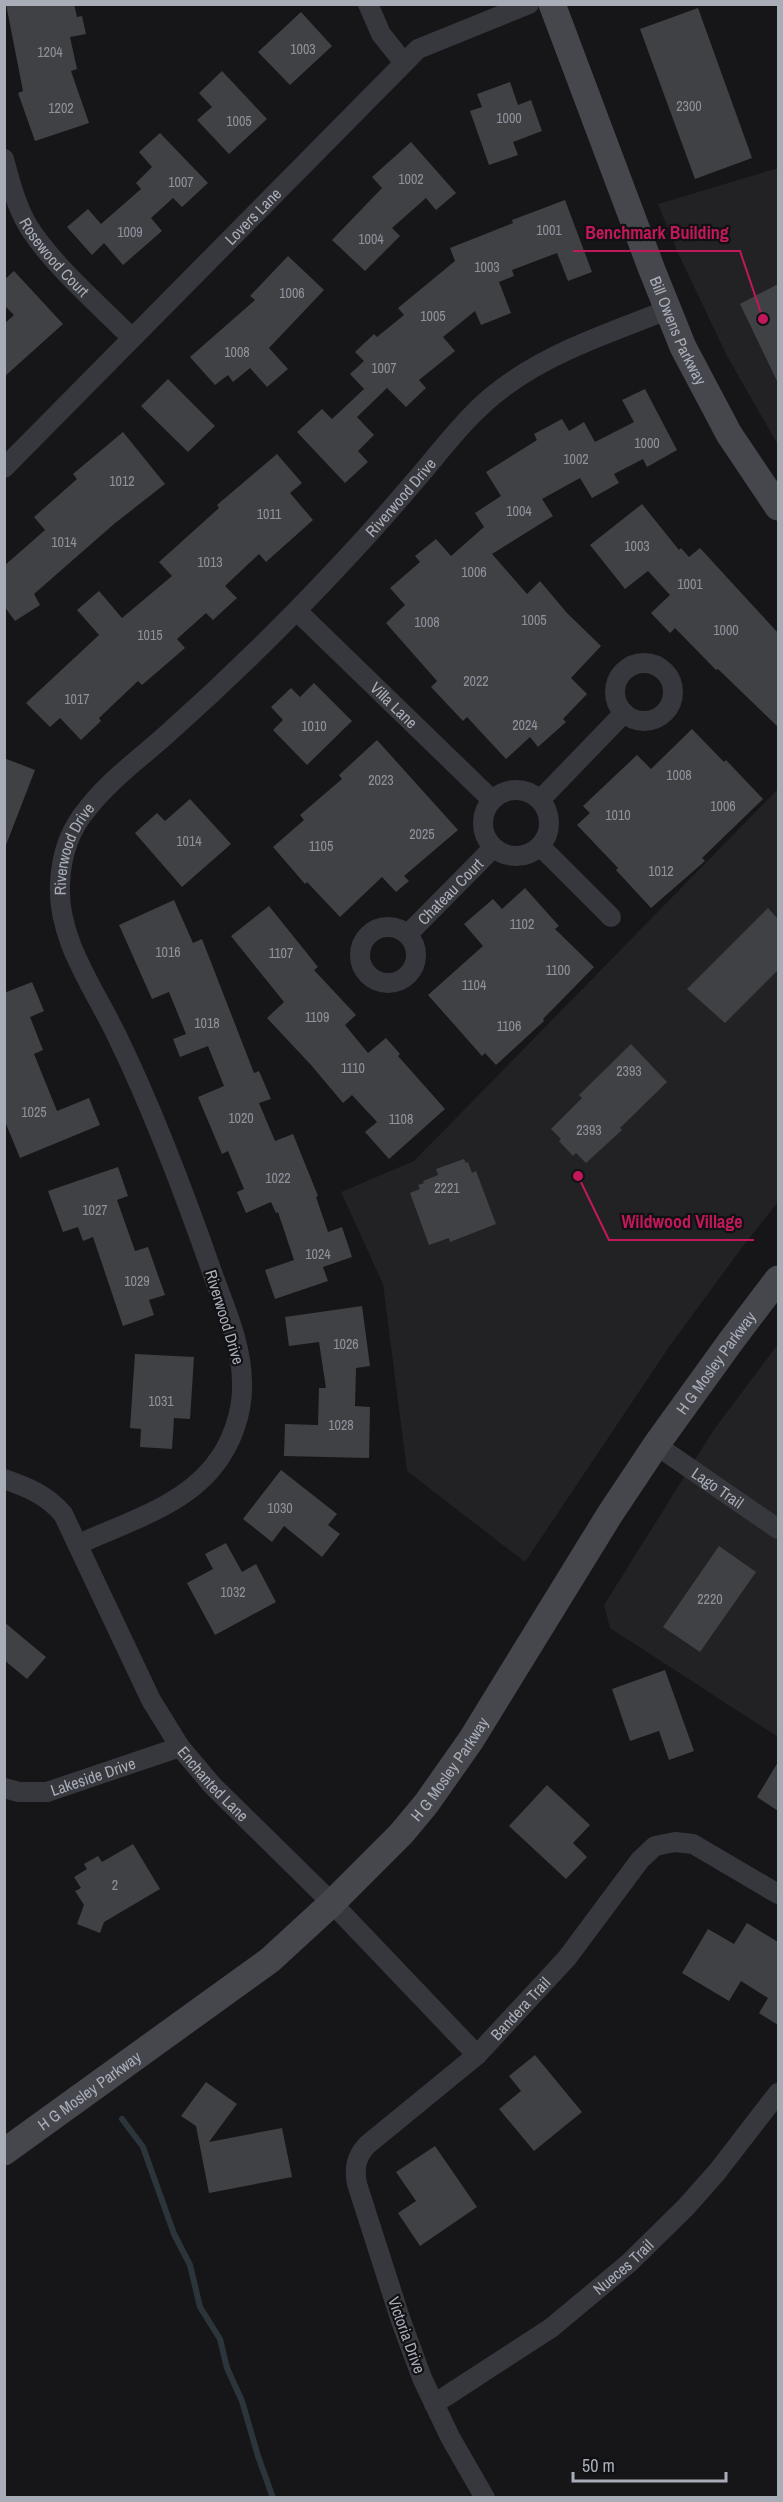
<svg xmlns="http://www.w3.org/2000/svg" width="783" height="2502" viewBox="0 0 783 2502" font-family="'Archivo Narrow',sans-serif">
	<rect width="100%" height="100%" fill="#161618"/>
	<g fill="#222225">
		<polygon points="778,168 778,445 727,356 678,253 658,204"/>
		<polygon points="778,789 778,1202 740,1250 669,1347 525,1562 407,1471 383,1284 341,1192 414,1161"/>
		<polygon points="778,1344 778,1737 610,1628 604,1605 713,1431"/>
	</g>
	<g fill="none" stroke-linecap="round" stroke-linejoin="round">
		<polyline stroke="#2c353c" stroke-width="6" points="122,2119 143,2147 174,2234 190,2265 200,2307 220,2339 227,2368 242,2401 258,2456 273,2498"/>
	</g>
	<g fill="#404145">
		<polygon points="6,4 74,4 77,17 82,16 86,34 70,37 77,69 71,71 89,123 35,141 18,93 23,91"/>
		<polygon points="698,8 752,158 695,179 640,29"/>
		<polygon points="301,12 332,46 290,85 258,52"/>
		<polygon points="222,71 267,119 229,154 197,120 212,107 199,93"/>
		<polygon points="510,82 518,105 531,100 542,131 513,142 518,155 489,165 470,111 482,107 477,94"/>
		<polygon points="160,133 208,183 182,207 173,198 151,218 162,231 123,265 104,243 92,255 67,227 88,209 101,224 141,189 136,183 152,167 139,152"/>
		<polygon points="411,142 456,193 436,210 426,198 392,228 400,236 365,271 332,240 382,188 372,177"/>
		<polygon points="565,200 592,272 568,281 557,253 512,270 514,276 499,282 511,313 481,325 475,311 443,337 455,351 419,380 426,388 406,407 387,388 357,417 374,435 358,451 368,462 345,483 297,432 322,409 332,419 364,389 350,374 364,361 355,352 374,334 377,337 404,315 398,308 455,261 450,248 513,223 512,220"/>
		<polygon points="288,256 324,290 269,348 288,369 267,387 250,368 233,382 228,375 215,385 190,357 255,300 250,296"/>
		<polygon points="14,271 63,324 4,377 4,324 14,315 4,305 4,280"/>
		<polygon points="778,284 778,383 740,304"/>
		<polygon points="168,379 215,426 188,452 141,406"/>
		<polygon points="645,389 677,450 647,467 643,459 614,474 619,483 592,498 580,478 542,499 553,516 492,554 527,594 540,581 567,613 601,646 571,678 587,694 563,719 566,722 538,747 530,737 506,759 467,717 463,721 431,687 437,681 386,623 405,605 390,588 420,562 415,556 436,539 451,556 484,527 475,513 501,496 486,472 537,440 534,434 562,419 569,431 584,422 595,442 634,422 622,400"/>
		<polygon points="123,432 165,484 114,524 34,594 40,605 15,621 4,606 4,566 45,530 34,517 77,479 73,474"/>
		<polygon points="277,454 302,483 290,493 313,520 266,562 259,554 225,586 237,598 213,620 206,613 177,639 185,648 142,685 138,681 99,718 101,721 81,740 60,718 50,727 26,703 99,635 77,610 99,591 122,618 172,576 159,562 219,508 217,505"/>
		<polygon points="642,504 679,550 681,548 689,557 700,548 778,633 778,727 718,669 716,670 675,628 670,633 651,613 670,595 648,571 625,589 590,545"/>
		<polygon points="314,683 352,721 307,765 273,730 283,720 271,707 291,688 300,697"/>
		<polygon points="692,729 724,762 726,760 763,799 702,858 705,861 651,908 616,870 618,868 577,825 590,813 583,806 637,755 651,769"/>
		<polygon points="377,740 458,830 404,876 409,881 396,892 382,877 340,917 307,882 305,884 273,847 304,820 300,815 342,779 339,775"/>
		<polygon points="4,758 35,770 6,845 4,845"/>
		<polygon points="190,799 231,844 182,887 135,833 157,813 165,821"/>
		<polygon points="525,888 559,926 555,929 594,967 543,1019 544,1021 496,1065 485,1053 482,1056 428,995 483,946 464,924 493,899 502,909"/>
		<polygon points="174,900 193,943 202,939 254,1073 259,1071 271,1099 259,1103 275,1141 293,1134 318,1196 316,1197 328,1232 342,1227 352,1257 323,1267 328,1281 275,1299 265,1270 294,1260 278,1212 276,1213 271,1202 246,1213 237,1192 244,1189 228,1151 222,1154 198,1097 224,1086 208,1046 180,1057 173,1039 186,1034 169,992 152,999 119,925"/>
		<polygon points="269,906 318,967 314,970 356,1015 345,1025 368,1053 386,1038 400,1054 398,1056 445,1109 389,1159 365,1132 377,1122 352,1095 343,1103 311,1065 267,1018 284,1002 231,936"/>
		<polygon points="768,908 778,919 778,970 725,1023 687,989"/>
		<polygon points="32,982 44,1011 30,1017 43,1050 34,1054 57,1111 89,1098 100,1125 20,1158 4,1119 4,993"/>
		<polygon points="631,1044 667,1082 620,1128 622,1130 586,1163 576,1153 573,1156 559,1141 561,1139 551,1129 582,1098 579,1095"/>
		<polygon points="464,1159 466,1163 468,1162 472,1173 476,1171 496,1224 450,1242 449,1238 429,1245 410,1193 420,1189 418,1185 424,1183 423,1181 438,1175 436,1169"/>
		<polygon points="118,1167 128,1196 117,1200 135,1251 148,1247 165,1295 149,1300 154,1315 123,1326 93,1237 83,1241 78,1227 63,1232 48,1191"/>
		<polygon points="362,1306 370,1366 356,1368 355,1406 370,1407 369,1458 284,1456 285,1424 318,1425 319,1388 326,1388 319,1342 289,1346 285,1317"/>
		<polygon points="135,1354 194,1357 190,1419 174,1418 172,1449 140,1447 141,1429 130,1428"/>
		<polygon points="281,1470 337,1514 328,1525 340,1534 322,1557 284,1526 272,1542 243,1519"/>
		<polygon points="226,1543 242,1572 256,1564 276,1602 215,1635 187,1583 213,1569 205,1554"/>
		<polygon points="719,1546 756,1572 700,1652 663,1627"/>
		<polygon points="4,1622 46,1657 27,1679 4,1660"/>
		<polygon points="665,1670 694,1751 669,1760 659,1731 630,1741 612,1689"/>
		<polygon points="778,1762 778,1811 757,1797"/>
		<polygon points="547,1785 590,1825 573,1843 587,1857 566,1879 509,1826"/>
		<polygon points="133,1844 160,1889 104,1922 100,1933 77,1924 84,1905 75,1891 81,1888 74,1877 87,1869 84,1864 98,1856 102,1862"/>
		<polygon points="747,1923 778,1942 778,2025 759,2013 768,1998 741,1981 729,2001 682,1973 708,1929 734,1944"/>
		<polygon points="535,2055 582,2112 534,2151 499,2109 521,2091 509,2076"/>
		<polygon points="206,2082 237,2104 209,2142 282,2128 292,2177 209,2193 196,2126 181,2116"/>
		<polygon points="435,2146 477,2207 420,2246 398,2213 416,2201 396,2172"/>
	</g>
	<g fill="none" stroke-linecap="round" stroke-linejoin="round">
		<g stroke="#37383d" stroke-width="20">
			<polyline points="368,4 381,34 404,63"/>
			<path id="s1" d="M 4,159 C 10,182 17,209 30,229 C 54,266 100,306 132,338"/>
			<path id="s2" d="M 4,468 L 418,49 L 529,4"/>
			<path id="s3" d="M 297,611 L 492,800"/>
			<circle cx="644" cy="692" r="29"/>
			<circle cx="516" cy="823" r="33"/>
			<polyline points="540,800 624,713"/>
			<polyline points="540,846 611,917"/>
			<circle cx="388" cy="955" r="28"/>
			<path id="s4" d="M 408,934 L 493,848"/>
			<path id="s5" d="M 656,1445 L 778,1529"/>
			<path id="s6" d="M 4,1479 C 27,1487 47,1495 63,1514 L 151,1700 L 180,1747 L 212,1785 L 332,1903 L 477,2055"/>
			<path id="s7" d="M 79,1544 C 124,1523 181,1507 213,1467 C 232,1444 243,1412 242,1383 C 242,1345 225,1308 212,1272 C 184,1192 154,1112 117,1036 C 94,988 57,939 60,884 C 61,856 70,829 88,808 C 110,780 140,758 166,735 C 211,695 255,653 297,610 C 337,569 377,526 414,482 C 442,450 469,412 504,387 C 552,351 612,332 667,310"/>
			<path id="s8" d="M 4,1788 L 19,1792 L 47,1792 L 180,1747"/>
			<path id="s9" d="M 434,2404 L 551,2328 L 629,2263 L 686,2207 L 717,2172 L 778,2093"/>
			<path id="s10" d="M 485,2498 L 450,2437 L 422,2378 L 401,2321 L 357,2184 C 354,2168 356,2157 367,2145 L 477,2055 L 567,1958 L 640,1860 L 655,1846 L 675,1842 L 693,1844 L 778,1894"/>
		</g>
		<g stroke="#45474d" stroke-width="27">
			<path id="s11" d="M 552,4 L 652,270 L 683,347 L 729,434 L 778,507"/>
			<path id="s12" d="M 4,2152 L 270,1960 L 332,1903 L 401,1834 L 426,1804 L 471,1740 L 610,1514 L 656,1445 L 731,1341 L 778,1279"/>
		</g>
	</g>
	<g text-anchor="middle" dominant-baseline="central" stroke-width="4.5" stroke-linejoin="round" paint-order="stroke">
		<g font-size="14" fill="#8e929b">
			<text x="303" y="49">1003</text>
			<text x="50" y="52">1204</text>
			<text x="689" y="106">2300</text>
			<text x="61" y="108">1202</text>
			<text x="509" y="118">1000</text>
			<text x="239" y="121">1005</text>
			<text x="411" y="179">1002</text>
			<text x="181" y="182">1007</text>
			<text x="549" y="230">1001</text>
			<text x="130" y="232">1009</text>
			<text x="371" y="239">1004</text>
			<text x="487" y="267">1003</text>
			<text x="292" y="293">1006</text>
			<text x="433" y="316">1005</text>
			<text x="237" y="352">1008</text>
			<text x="384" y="368">1007</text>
			<text x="647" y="443">1000</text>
			<text x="576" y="459">1002</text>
			<text x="122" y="481">1012</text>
			<text x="519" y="511">1004</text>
			<text x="269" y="514">1011</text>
			<text x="64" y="542">1014</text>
			<text x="637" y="546">1003</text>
			<text x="210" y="562">1013</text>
			<text x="474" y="572">1006</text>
			<text x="690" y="584">1001</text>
			<text x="534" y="620">1005</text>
			<text x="427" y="622">1008</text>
			<text x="726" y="630">1000</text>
			<text x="150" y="635">1015</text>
			<text x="476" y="681">2022</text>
			<text x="77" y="699">1017</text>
			<text x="525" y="725">2024</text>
			<text x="314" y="726">1010</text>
			<text x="679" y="775">1008</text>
			<text x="381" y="780">2023</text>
			<text x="723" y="806">1006</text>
			<text x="618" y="815">1010</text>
			<text x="422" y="834">2025</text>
			<text x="189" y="841">1014</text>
			<text x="321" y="846">1105</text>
			<text x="661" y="871">1012</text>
			<text x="522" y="924">1102</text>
			<text x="168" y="952">1016</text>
			<text x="281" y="953">1107</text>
			<text x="558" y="970">1100</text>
			<text x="474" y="985">1104</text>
			<text x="317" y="1017">1109</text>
			<text x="207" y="1023">1018</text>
			<text x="509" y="1026">1106</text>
			<text x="353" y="1068">1110</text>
			<text x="629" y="1071">2393</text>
			<text x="34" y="1112">1025</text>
			<text x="241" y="1118">1020</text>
			<text x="401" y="1119">1108</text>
			<text x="589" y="1130">2393</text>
			<text x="278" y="1178">1022</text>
			<text x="447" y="1188">2221</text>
			<text x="95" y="1210">1027</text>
			<text x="318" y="1254">1024</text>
			<text x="137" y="1281">1029</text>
			<text x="346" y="1344">1026</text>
			<text x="161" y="1401">1031</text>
			<text x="341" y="1425">1028</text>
			<text x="280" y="1508">1030</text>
			<text x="233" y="1592">1032</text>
			<text x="710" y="1599">2220</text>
			<text x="115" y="1885">2</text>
		</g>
		<g font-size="16" fill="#a8adb8" stroke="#111113">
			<text stroke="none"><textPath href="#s2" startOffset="354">Lovers Lane</textPath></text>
			<text stroke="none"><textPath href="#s1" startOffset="112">Rosewood Court</textPath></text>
			<text stroke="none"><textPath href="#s11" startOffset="350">Bill Owens Parkway</textPath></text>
			<text stroke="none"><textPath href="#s7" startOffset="1305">Riverwood Drive</textPath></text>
			<text stroke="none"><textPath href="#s3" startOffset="135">Villa Lane</textPath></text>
			<text stroke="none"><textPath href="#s7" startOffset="819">Riverwood Drive</textPath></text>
			<text stroke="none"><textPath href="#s4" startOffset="60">Chateau Court</textPath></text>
			<text transform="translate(225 1317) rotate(73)">Riverwood Drive</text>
			<text stroke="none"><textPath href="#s12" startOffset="1077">H G Mosley Parkway</textPath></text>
			<text stroke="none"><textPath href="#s5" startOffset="75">Lago Trail</textPath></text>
			<text stroke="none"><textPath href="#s12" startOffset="591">H G Mosley Parkway</textPath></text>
			<text stroke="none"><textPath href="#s8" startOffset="92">Lakeside Drive</textPath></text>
			<text stroke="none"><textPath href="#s6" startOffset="380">Enchanted Lane</textPath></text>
			<text stroke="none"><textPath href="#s10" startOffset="588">Bandera Trail</textPath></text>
			<text stroke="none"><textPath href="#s12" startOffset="105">H G Mosley Parkway</textPath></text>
			<text stroke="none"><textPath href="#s9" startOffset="234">Nueces Trail</textPath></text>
			<text transform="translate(407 2335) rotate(70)">Victoria Drive</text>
		</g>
	</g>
	<path fill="none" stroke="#c2185b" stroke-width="2" d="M763 319L740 251H573M578 1176L609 1240H754"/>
	<g fill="#c2185b" stroke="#111113" stroke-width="2">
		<circle cx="763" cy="319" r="6"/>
		<circle cx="578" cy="1176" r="6"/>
	</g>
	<g font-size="18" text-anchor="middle" font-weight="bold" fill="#c2185b" stroke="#111113" stroke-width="4.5" stroke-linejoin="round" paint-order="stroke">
		<text x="657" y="239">Benchmark Building</text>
		<text x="682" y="1228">Wildwood Village</text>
	</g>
	<rect width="783" height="2502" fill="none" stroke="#a8adb8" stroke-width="12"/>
	<path d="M573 2472v9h153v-9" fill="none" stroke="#a8adb8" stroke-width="3"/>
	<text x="582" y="2472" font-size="18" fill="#a8adb8" stroke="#111113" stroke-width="4.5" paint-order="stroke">50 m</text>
</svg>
